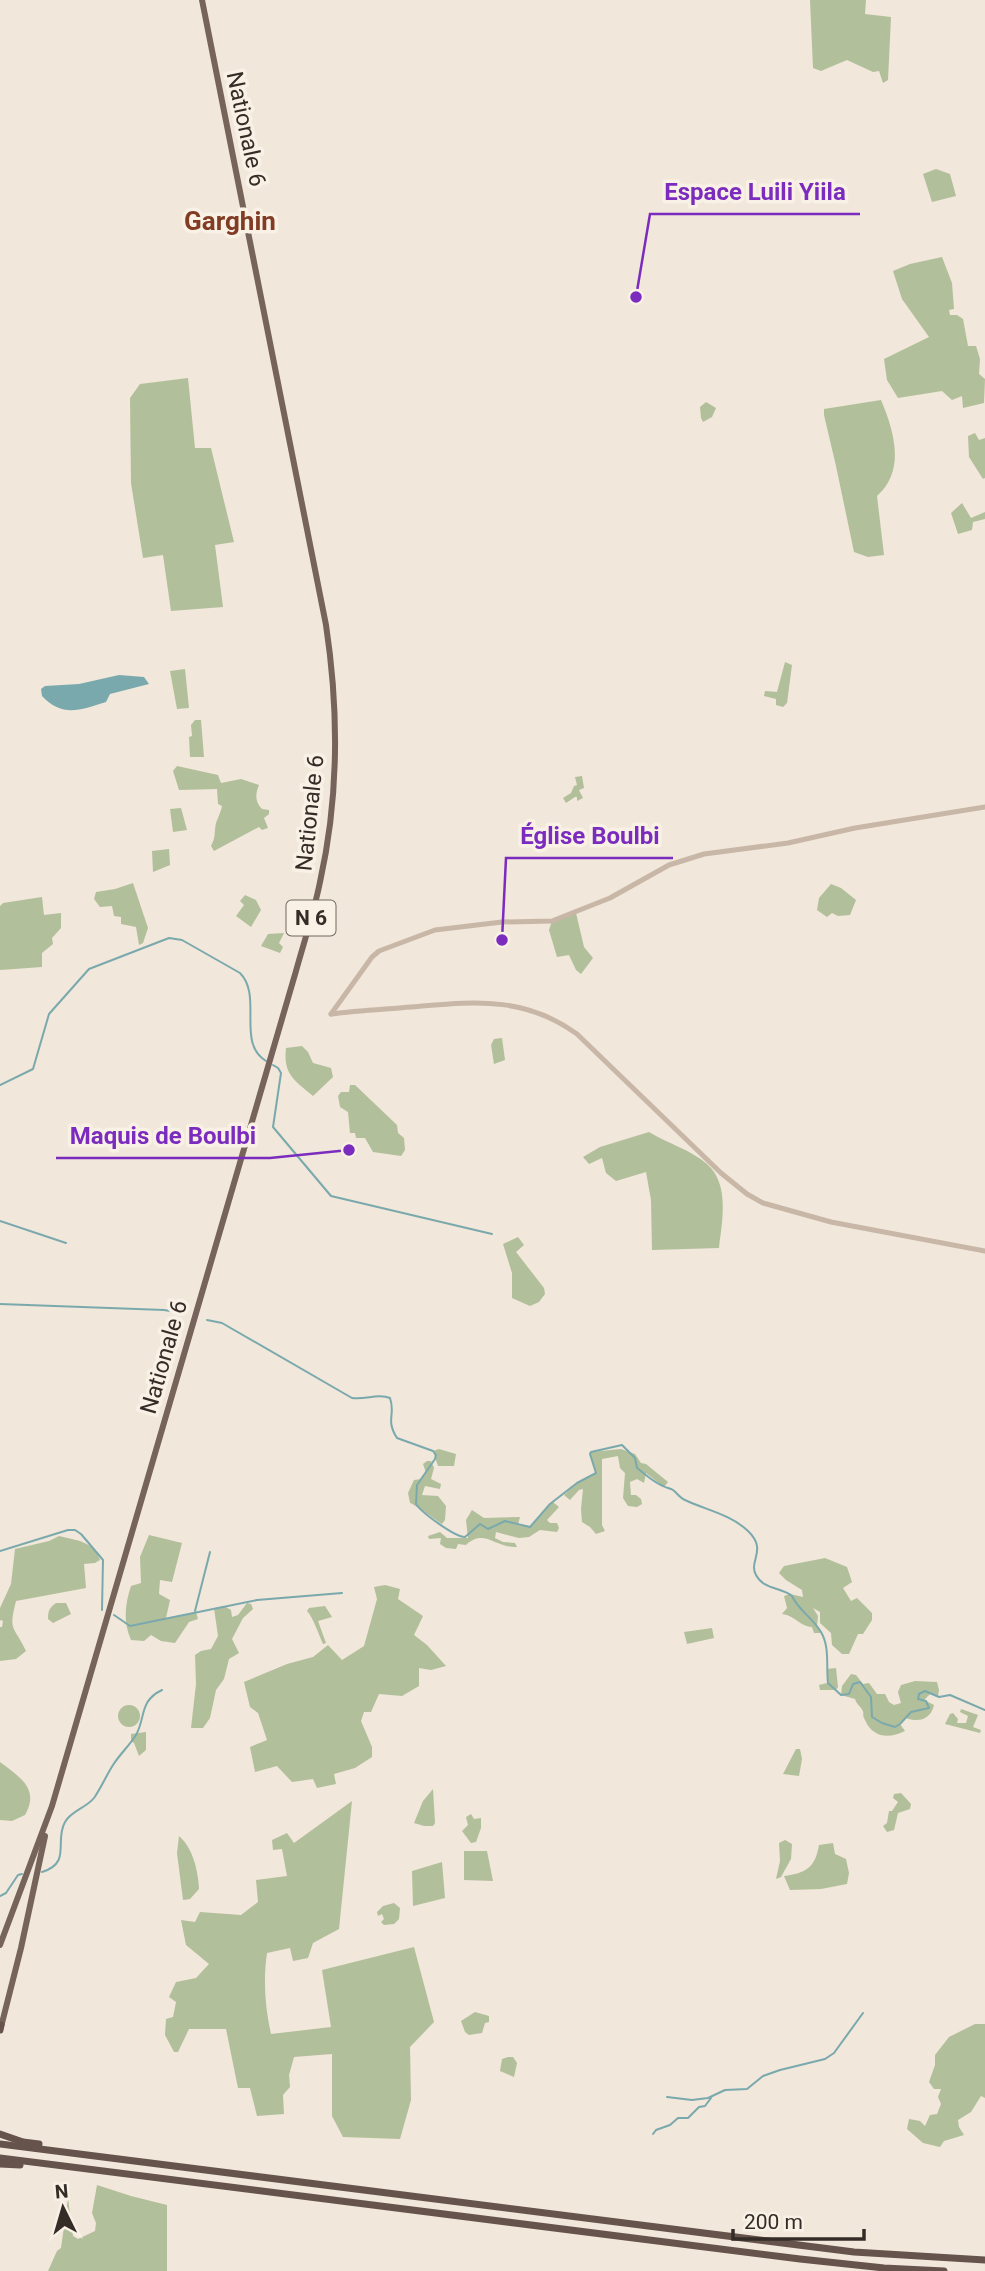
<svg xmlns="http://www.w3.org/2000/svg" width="985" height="2271" viewBox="0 0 985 2271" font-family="Roboto,sans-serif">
	<rect width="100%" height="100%" fill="#f1e7da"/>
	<g fill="#b2bf9b">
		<polygon points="810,0 866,0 865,14 891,17 888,80 883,83 879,71 873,72 847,60 821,71 813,68"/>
		<polygon points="936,169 950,174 956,196 932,202 923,174"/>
		<polygon points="942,257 952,283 954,309 949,310 950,315 957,315 963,319 968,346 976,346 980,359 979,374 985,379 984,403 963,408 962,396 952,400 942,391 898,398 887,380 884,359 929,337 902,299 893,271 910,264"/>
		<polygon points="188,378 195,448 211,448 234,542 215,545 223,607 171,611 163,555 143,558 131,483 130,398 140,384"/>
		<path d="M 881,400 C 894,431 906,470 877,496 L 884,555 L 868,557 L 854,552 L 836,466 L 824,415 L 824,409 Z"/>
		<polygon points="706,402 716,408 712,417 703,422 701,418 700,407"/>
		<polygon points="975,433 979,440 985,438 985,478 983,479 969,457 968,436"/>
		<polygon points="962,503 971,518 985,512 985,519 973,522 972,530 958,534 951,513"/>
		<polygon points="785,662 792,665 787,703 783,707 776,705 776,699 764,696 765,691 777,692"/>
		<polygon points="185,669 189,708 177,709 170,671"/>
		<polygon points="195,720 201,720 204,757 190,757 189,737 192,736 191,725"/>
		<path d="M 177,766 L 218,775 L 221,783 L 241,779 L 259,785 C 255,794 255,802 262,809 L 269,810 L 269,814 L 264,818 L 268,828 L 262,830 L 259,827 L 214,851 L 211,846 C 216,837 214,832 216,823 C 218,817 221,812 222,806 L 218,804 L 217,789 L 179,790 L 173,771 Z"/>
		<polygon points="582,776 584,788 579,790 583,798 577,801 577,797 575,797 566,803 563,798 571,793 574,786 577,785 575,777"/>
		<polygon points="181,808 187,830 173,832 170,809"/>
		<polygon points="169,849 170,865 153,872 152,851"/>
		<polygon points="133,883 148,928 143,943 139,945 136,927 121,924 121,917 114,916 112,906 100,907 94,899 96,892 115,889"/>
		<polygon points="831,884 841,888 856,900 850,915 838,916 832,913 827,917 817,910 819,898"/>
		<polygon points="245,895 256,900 261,910 251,927 236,916 244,905 240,901"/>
		<polygon points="42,897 44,915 61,913 61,928 52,938 53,944 42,953 42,967 0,970 0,906 3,903"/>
		<polygon points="576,913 584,947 593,958 581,974 576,970 569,955 557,957 549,930 552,921"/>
		<polygon points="284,933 279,943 283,947 280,953 261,946 268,934"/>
		<polygon points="502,1038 505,1060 494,1064 491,1045 494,1039"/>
		<path d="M 302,1046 L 308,1052 L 313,1063 L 331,1068 L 333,1077 L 313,1096 C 294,1080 283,1074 286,1048 Z"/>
		<polygon points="350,1085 355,1085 397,1125 398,1133 404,1138 405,1150 401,1156 373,1152 365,1138 356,1138 355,1133 350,1133 348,1112 340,1107 338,1096 341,1092 349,1092"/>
		<path d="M 649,1132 C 667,1143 691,1150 707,1164 C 730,1184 722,1222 719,1248 L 652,1250 L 651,1200 L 646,1172 L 616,1181 L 606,1173 L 602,1158 L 589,1164 L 583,1157 L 600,1147 Z"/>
		<polygon points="518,1237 524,1245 516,1252 544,1288 545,1294 539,1302 530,1306 512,1298 512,1273 503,1244"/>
		<polygon points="439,1449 456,1454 454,1466 438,1466 433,1451"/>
		<polygon points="621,1449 635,1454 641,1463 646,1464 668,1482 664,1487 646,1473 644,1483 637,1479 630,1482 631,1495 636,1495 641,1499 642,1504 637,1507 628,1506 623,1498 625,1473 620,1468 618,1456 602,1459 602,1525 605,1531 596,1534 590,1527 582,1522 581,1509 583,1489 579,1490 570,1500 564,1495 577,1483 596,1473 590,1454 591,1452"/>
		<path d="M 427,1461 L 431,1461 L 434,1468 L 431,1479 L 441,1484 L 440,1489 L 425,1486 L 422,1495 L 438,1496 L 446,1506 L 445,1520 L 442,1524 C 437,1521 414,1504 410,1503 L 408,1493 L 414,1480 L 422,1479 L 426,1473 L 423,1464 Z"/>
		<path d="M 553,1502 L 559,1507 L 547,1520 L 550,1523 L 557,1523 L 559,1528 L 557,1532 L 540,1530 L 529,1537 L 519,1538 L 496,1532 L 495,1538 L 503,1542 L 515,1543 L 517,1547 C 494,1548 485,1528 466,1545 L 458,1544 L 456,1549 L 446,1548 L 440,1544 L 441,1538 L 429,1539 L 428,1536 L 440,1532 L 447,1538 L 468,1538 L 466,1520 L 472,1510 L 484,1518 L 520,1517 L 518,1525 L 530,1527 Z"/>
		<path d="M 149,1535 L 182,1543 L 172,1582 L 160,1580 L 159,1594 L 170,1600 L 166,1618 L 196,1612 L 198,1619 L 189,1622 L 175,1643 L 161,1641 L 151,1635 L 144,1641 L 131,1640 C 123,1622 125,1604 131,1586 L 141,1583 L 140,1557 Z"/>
		<path d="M 59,1536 C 76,1540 95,1542 100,1560 L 95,1563 L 84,1564 L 86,1588 L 16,1601 C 8,1632 14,1625 26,1651 L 16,1659 L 0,1661 L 0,1627 L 2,1627 L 3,1621 L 0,1620 L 0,1608 L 11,1584 L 15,1549 L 49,1541 Z"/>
		<path d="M 825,1558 L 847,1567 L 852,1582 L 843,1588 L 851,1601 L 857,1598 L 872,1613 L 872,1620 L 863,1634 L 858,1634 L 849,1654 L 842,1654 L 832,1645 L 831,1633 L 820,1623 L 820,1612 L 813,1608 L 818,1616 L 817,1626 L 821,1633 L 814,1633 L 812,1627 C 799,1626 796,1616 782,1614 L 787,1608 L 784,1596 L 790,1594 L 803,1597 L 802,1590 L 786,1580 L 779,1573 L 784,1566 Z"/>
		<polygon points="385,1585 400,1589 398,1599 423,1616 414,1635 427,1645 446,1666 431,1670 419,1668 419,1686 402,1696 379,1694 371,1712 364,1712 361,1721 372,1747 372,1757 355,1768 334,1774 336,1784 317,1788 313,1779 292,1782 277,1766 255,1772 250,1747 267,1740 258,1713 250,1707 244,1682 287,1664 313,1657 328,1645 342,1660 364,1646 377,1599 374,1587"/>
		<path d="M 56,1603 L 66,1603 L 71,1614 L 53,1623 L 48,1619 C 48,1611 49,1608 56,1603 Z"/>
		<polygon points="247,1603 251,1604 253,1609 243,1618 232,1639 239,1653 229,1659 224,1679 216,1690 210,1718 203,1728 191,1728 196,1684 195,1655 201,1651 211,1649 218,1636 214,1608 224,1606 231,1610 232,1617 238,1615"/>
		<path d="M 325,1606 L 332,1617 L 318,1621 L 326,1643 L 323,1644 C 319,1635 313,1617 307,1611 L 309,1608 Z"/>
		<polygon points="712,1628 714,1638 687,1644 684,1632"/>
		<polygon points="836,1668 838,1687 836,1690 820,1690 819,1685 827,1683 827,1669"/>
		<path d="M 851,1674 L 856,1675 L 863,1684 L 869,1683 L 877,1694 L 885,1694 L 889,1702 L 894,1705 L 901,1703 L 898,1692 L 901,1685 L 915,1681 L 937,1682 L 939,1690 L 938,1696 L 930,1694 L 924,1700 L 934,1705 C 931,1719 919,1723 906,1718 L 900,1724 L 905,1731 C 889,1739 873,1738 865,1720 C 861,1712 866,1715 861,1708 C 859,1705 856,1703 855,1699 L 841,1695 L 842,1686 Z"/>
		<circle cx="129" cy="1716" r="11"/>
		<polygon points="961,1709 978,1715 973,1727 981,1730 980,1733 945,1724 950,1714 953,1713 958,1719 957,1723 966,1723 968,1716 960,1712"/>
		<polygon points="146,1732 146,1750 139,1756 134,1743 131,1741 131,1734"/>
		<polygon points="796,1749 800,1749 802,1759 799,1776 783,1774"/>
		<path d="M 0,1762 C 20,1777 40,1789 25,1815 L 12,1821 L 0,1820 Z"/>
		<polygon points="433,1789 435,1823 433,1826 424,1826 414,1823 423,1801"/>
		<polygon points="901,1793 911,1804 910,1809 898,1813 894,1830 887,1832 883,1826 887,1823 889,1811 892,1811 898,1802 893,1798 894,1794"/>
		<path d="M 352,1801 L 339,1929 L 313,1943 L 308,1958 L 293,1961 L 290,1948 L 267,1953 C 263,1980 265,2007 271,2034 L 331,2027 L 322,1970 L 414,1947 L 434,2022 L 410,2047 L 411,2100 L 400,2139 L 343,2137 L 332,2116 L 332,2054 L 294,2057 L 289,2075 L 290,2087 L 283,2095 L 284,2114 L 257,2116 L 250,2088 L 238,2088 L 226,2029 L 189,2029 L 178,2052 L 174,2052 L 165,2035 L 166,2019 L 173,2017 L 176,2002 L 169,1997 L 176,1982 L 196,1978 L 209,1964 L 186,1945 L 181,1920 L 195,1922 L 200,1912 L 241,1915 L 258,1902 L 256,1880 L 287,1876 L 282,1849 L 273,1850 L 272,1840 L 287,1833 L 294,1843 Z"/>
		<polygon points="471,1814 474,1819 481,1818 481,1828 476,1842 471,1843 462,1831 468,1825 466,1817"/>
		<path d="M 179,1836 C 193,1848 198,1871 199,1889 L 190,1899 L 183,1900 L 177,1853 Z"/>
		<polygon points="785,1840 792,1844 791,1859 781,1877 776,1879 780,1861 779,1843"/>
		<path d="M 833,1843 L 835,1854 L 846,1859 L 849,1873 L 847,1884 L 821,1889 L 790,1890 L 784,1876 C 806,1873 815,1868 819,1845 Z"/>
		<polygon points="464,1851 487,1851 493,1881 464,1880"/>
		<polygon points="442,1862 445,1898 413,1906 412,1871"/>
		<polygon points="394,1903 400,1908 399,1919 394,1924 384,1925 381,1922 384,1919 382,1914 378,1916 377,1912 383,1906"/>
		<polygon points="475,2012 489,2016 489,2022 485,2023 482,2033 469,2035 465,2032 461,2021"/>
		<polygon points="975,2024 985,2024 985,2098 981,2096 971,2112 958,2120 959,2127 964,2135 944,2141 940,2147 923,2143 907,2129 909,2119 920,2121 925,2126 930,2115 937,2114 941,2104 938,2097 941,2089 934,2089 929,2082 935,2065 935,2055 949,2037"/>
		<polygon points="508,2057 513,2057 517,2063 514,2077 500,2071 502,2059"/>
		<polygon points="97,2185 131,2196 167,2205 167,2271 48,2271 57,2251 61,2248 68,2198 73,2236 78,2239 95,2231 96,2223 92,2213"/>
	</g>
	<path fill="#7aa9ad" d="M 119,675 L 144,677 L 149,684 L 110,694 L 106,702 C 80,710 63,718 42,696 L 41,689 L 45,686 L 79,684 Z"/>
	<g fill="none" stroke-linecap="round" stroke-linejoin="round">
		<g stroke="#7aa9ad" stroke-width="2">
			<polyline points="273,1065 278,1068 281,1073 273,1127 331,1196 492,1234"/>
			<path d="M 0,1085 L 33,1069 L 49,1014 L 89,969 L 169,938 L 182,940 L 240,973 C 263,996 236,1043 266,1061"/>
			<polyline points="0,1221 66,1243"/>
			<polyline points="0,1304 164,1310 182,1313"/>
			<path d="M 207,1320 L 222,1323 L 352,1398 C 366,1400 378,1393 390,1398 C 396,1415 385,1419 397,1438 L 433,1451 L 436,1455 L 435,1459 L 417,1485 L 416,1504 C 422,1513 455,1537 465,1537 L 480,1524 L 488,1529 L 505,1521 L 530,1527 L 550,1504 L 577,1483 L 596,1473 L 590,1454 L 591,1452 L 622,1445 L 635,1458 L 637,1468 C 645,1474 653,1482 663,1486 C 666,1488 670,1488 673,1490 C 677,1493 680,1498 685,1500 C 706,1510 730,1514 748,1531 C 768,1550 748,1561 756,1575 C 764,1590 781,1587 792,1596 C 799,1611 812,1617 821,1632 C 830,1647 826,1667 828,1683 L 841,1695 L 849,1694 L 853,1684 L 860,1682 L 871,1697 L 872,1717 L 882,1723 L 895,1727 L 900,1724 L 911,1712 L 929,1708 L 926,1701 L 918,1699 L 919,1694 L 925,1691 L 939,1697 L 950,1695 L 985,1710"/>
			<polyline points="0,1551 68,1530 75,1530 81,1534 103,1560 102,1610"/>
			<polyline points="195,1611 210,1552"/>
			<polyline points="114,1615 130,1626 257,1600 342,1593"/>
			<path d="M 42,1872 C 72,1863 54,1841 65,1822 C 71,1811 86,1808 94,1798 C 101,1788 106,1776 113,1765 C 120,1754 129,1746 136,1735 C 146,1717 139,1701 162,1690"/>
			<polyline points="0,1896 6,1893 18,1875 22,1874"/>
			<polyline points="667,2097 692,2100 708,2098 725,2090 747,2089 763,2076 780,2070 825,2059 834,2053 863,2013"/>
			<polyline points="653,2134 656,2130 670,2125 678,2118 688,2118 699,2107 705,2106 711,2098"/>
		</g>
		<g stroke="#c8b7a7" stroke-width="5">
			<path d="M 331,1014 C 362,1010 392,1009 422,1006 C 480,1001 527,998 577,1034 L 721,1173 L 747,1194 L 763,1203 L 831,1222 L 985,1251"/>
			<polyline points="331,1014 372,957 379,951 435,930 502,922 552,921 610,898 669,865 704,854 788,843 855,828 985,807"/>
		</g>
		<g stroke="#766359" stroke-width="6">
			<path d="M 0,1945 L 52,1806 L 296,971 C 304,942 314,912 320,882 C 339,797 339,711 326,625 L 202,0"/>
			<polyline points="1,2027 21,1948 45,1836"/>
		</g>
		<g stroke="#66544c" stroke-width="7">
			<polyline points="0,2030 1,2025"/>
			<polyline points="0,2134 23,2142 39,2144"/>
			<polyline points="0,2144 854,2252 985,2260"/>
			<polyline points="0,2158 800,2259 884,2268 944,2271"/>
			<polyline points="0,2164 20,2165"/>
		</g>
	</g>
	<g text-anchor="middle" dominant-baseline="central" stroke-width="7" stroke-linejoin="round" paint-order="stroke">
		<rect fill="#f9f1e6" stroke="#706760" stroke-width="2" x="286.5" y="900.5" width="49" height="35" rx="5"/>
		<g font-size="21" font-weight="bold" fill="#352c27">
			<text x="311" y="918">N 6</text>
		</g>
		<g font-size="23" fill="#352c27" stroke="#f9f1e6">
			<text transform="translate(246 129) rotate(78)">Nationale 6</text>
			<text transform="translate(310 813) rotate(-84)">Nationale 6</text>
			<text transform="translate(164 1357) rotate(-74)">Nationale 6</text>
		</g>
		<g font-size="26" font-weight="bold" fill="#813c23" stroke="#f9f1e6">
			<text x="230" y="221">Garghin</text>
		</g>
	</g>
	<path fill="none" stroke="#7b2cbf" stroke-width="2.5" d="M636 297L650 214H860M502 940L506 858H673M349 1150L270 1158H56"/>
	<g fill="#7b2cbf" stroke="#f9f1e6" stroke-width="2.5">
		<circle cx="636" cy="297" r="7"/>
		<circle cx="502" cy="940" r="7"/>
		<circle cx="349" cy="1150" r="7"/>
	</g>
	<g font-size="24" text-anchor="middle" font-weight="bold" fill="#7b2cbf" stroke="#f9f1e6" stroke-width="7" stroke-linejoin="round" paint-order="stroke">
		<text x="755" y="200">Espace Luili Yiila</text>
		<text x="590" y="844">Église Boulbi</text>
		<text x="163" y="1144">Maquis de Boulbi</text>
	</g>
	<g transform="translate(63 2208) rotate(355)" stroke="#f9f1e6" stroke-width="5" paint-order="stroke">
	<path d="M0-5L12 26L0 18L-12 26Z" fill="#352c27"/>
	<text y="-10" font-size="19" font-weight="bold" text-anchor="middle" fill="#352c27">N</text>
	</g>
	<path d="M733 2229v10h131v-10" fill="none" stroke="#352c27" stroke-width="3.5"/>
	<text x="744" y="2229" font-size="21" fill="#352c27" stroke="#f9f1e6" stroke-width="5" paint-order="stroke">200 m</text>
</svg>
